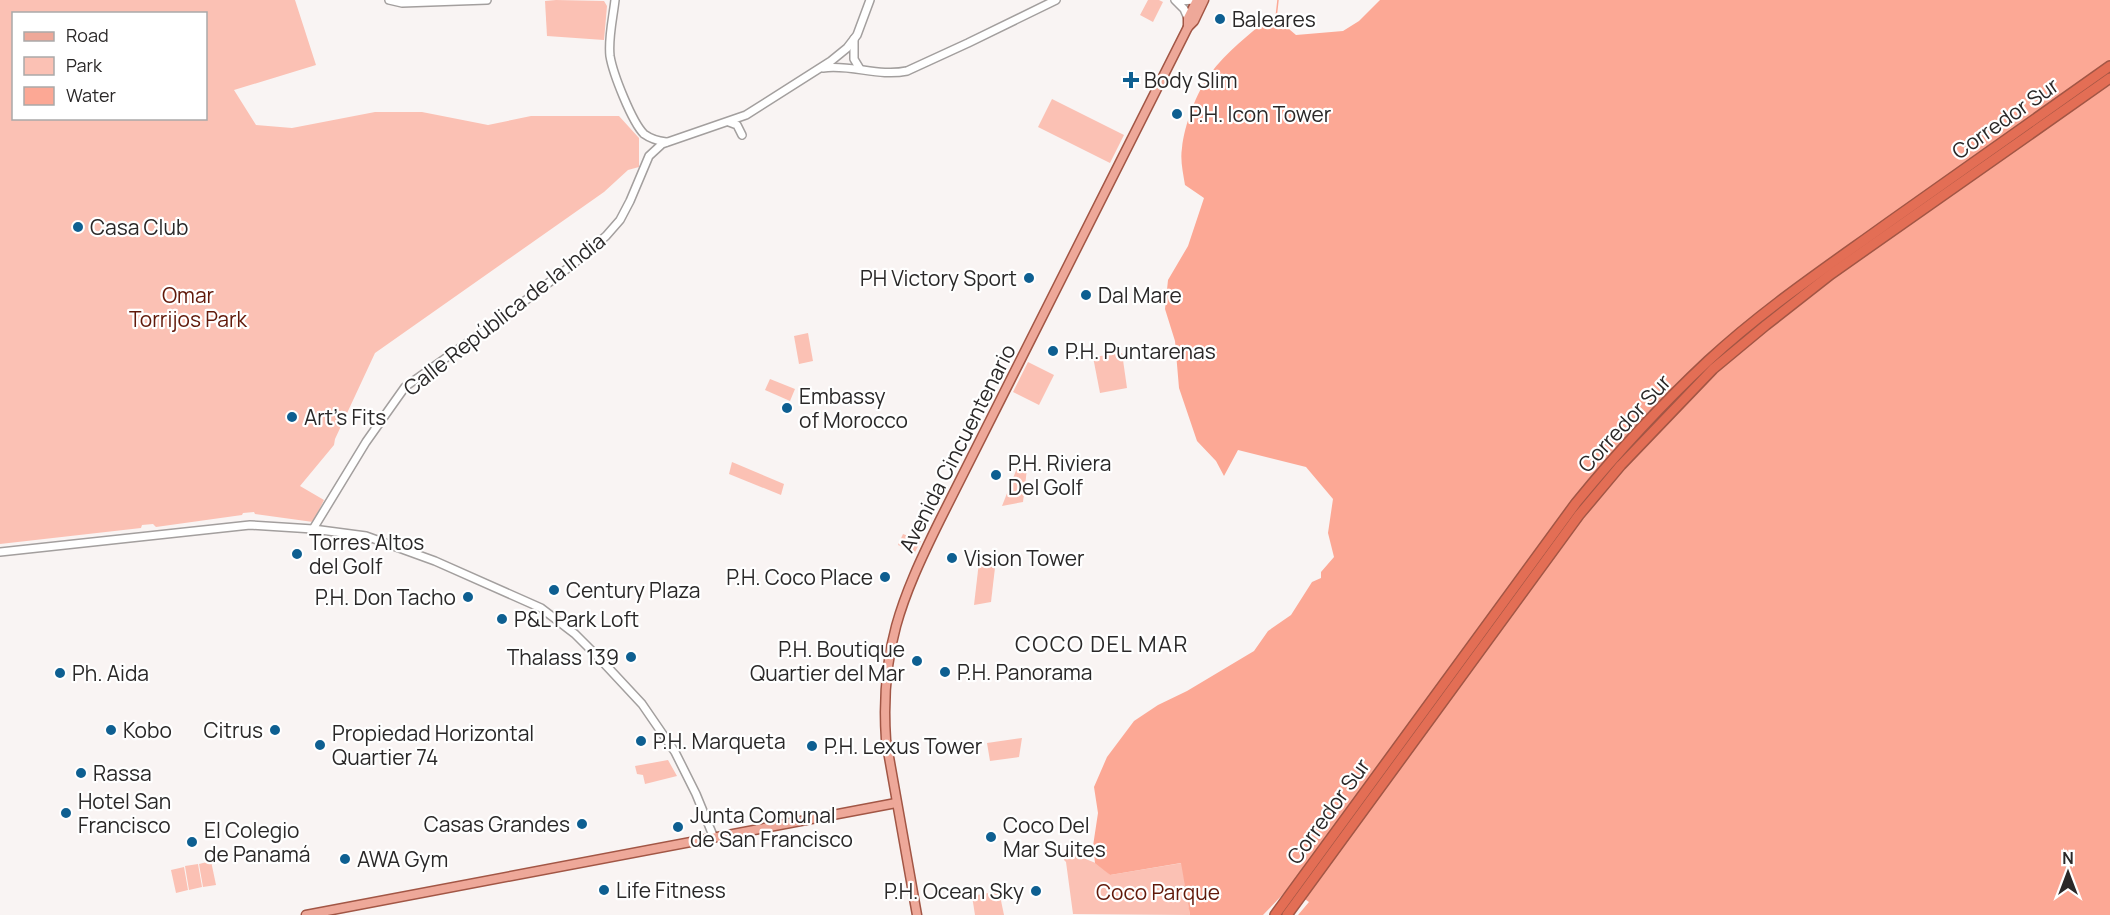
<svg xmlns="http://www.w3.org/2000/svg" width="2110" height="915" viewBox="0 0 2110 915" font-family="Manrope,sans-serif">
	<rect width="100%" height="100%" fill="#f9f4f3"/>
	<g fill="#fbc1b4" fill-rule="evenodd">
		<path d="M 0,0 L 295,0 L 316,65 L 234,90 L 256,125 L 292,128 L 375,112 L 422,112 L 488,125 L 531,116 L 619,116 L 639,138 L 639,167 L 628,170 L 604,192 L 375,353 L 335,439 L 334,445 L 300,486 L 324,500 L 313,522 L 255,514 L 254,512 L 243,513 L 242,515 L 156,527 L 153,524 L 142,525 L 141,528 L 0,544 ZM 14,14 L 206,14 L 206,118 L 14,118 Z"/>
		<polygon points="556,0 604,1 607,6 604,40 547,36 545,1"/>
		<polygon points="1148,0 1159,0 1163,2 1153,22 1140,15"/>
		<polygon points="1052,99 1124,135 1110,163 1038,127"/>
		<polygon points="808,333 813,361 799,364 794,336"/>
		<polygon points="1122,353 1127,388 1100,393 1093,357"/>
		<polygon points="1028,362 1054,375 1039,405 1013,392"/>
		<polygon points="770,379 795,389 790,401 765,390"/>
		<polygon points="732,462 784,484 781,495 729,474"/>
		<polygon points="1017,468 1027,469 1023,502 1002,506"/>
		<polygon points="903,534 921,541 915,552 898,545"/>
		<polygon points="996,559 991,602 974,605 979,562"/>
		<polygon points="1022,738 1019,757 990,761 987,743"/>
		<polygon points="668,760 677,776 645,784 643,775 637,774 635,766"/>
		<polygon points="1066,851 1098,864 1110,875 1182,863 1190,915 1073,914 1066,862 1064,860"/>
		<polygon points="211,861 216,885 203,887 199,864"/>
		<polygon points="198,864 202,887 189,890 185,866"/>
		<polygon points="184,867 188,890 176,893 171,870"/>
		<polygon points="999,891 1004,915 975,915 972,896"/>
	</g>
	<path fill="#fca895" d="M 1380,0 L 2110,0 L 2110,915 L 1298,915 L 1309,902 L 1289,888 L 1263,915 L 1190,915 L 1181,863 L 1110,875 L 1095,863 L 1093,846 L 1098,813 L 1094,787 L 1107,757 L 1134,721 L 1158,705 L 1187,691 L 1254,651 L 1268,631 L 1291,615 L 1312,582 L 1321,578 L 1321,572 L 1334,557 L 1328,533 L 1333,499 L 1306,467 L 1238,450 L 1224,476 L 1216,461 L 1197,441 L 1179,388 L 1175,341 L 1165,309 L 1168,280 L 1188,246 L 1204,198 L 1185,185 C 1183,172 1180,160 1182,148 C 1184,126 1197,91 1210,74 C 1226,52 1250,34 1271,16 L 1276,18 L 1296,35 L 1343,31 L 1359,21 Z"/>
	<g fill="none" stroke-linecap="round" stroke-linejoin="round">
		<polyline stroke="#fca895" stroke-width="1.5" points="1276,18 1278,0"/>
		<defs>
			<g id="minor">
				<polyline points="389,0 402,3 487,0"/>
				<path d="M 615,0 C 613,18 608,38 610,56 C 613,74 632,122 644,134 C 651,139 658,141 666,142"/>
				<polyline points="1175,0 1184,9 1188,18"/>
				<polyline points="1177,1 1196,0"/>
				<polyline points="854,39 854,59 860,69"/>
				<path d="M 823,68 C 851,64 879,77 907,71 L 968,43 L 1056,0"/>
				<polyline points="729,122 737,125 742,135"/>
				<polyline points="313,529 366,442 405,387 509,313 572,265 606,236 620,220 630,201 649,156 662,144 746,115 831,61 847,48 857,35 870,0"/>
				<polyline points="0,552 250,525 313,529 366,536 435,561 541,608 575,634 601,660 642,704 675,752 696,794 714,838"/>
			</g>
			<g id="major">
				<polyline points="1188,27 1188,18 1197,0"/>
				<polyline points="306,915 896,803"/>
				<path d="M 917,915 L 886,740 C 880,650 901,599 940,520 L 1188,27 L 1194,21 L 1204,0"/>
			</g>
			<g id="highway">
				<path d="M 1275,915 L 1576,503 C 1617,453 1661,405 1708,361 C 1764,309 1827,267 1888,223 C 1962,171 2036,119 2110,66"/>
				<polyline points="1287,915 1579,515 1621,465 1713,369 1766,325 1831,274 2110,78"/>
			</g>
		</defs>
		<use href="#minor" stroke="#a39f9e" stroke-width="10"/>
		<use href="#major" stroke="#a25645" stroke-width="11"/>
		<use href="#highway" stroke="#a25645" stroke-width="12"/>
		<use href="#minor" stroke="#fff" stroke-width="7"/>
		<use href="#major" stroke="#eea899" stroke-width="8"/>
		<use href="#highway" stroke="#e36e55" stroke-width="9"/>
	</g>
	<g fill="#0e5f91" stroke="#fff" stroke-width="2">
		<circle cx="1220" cy="19" r="6"/>
		<path d="M1128 71h6v6h6v6h-6v6h-6v-6h-6v-6h6z"/>
		<circle cx="1177" cy="114" r="6"/>
		<circle cx="78" cy="227" r="6"/>
		<circle cx="1029" cy="278" r="6"/>
		<circle cx="1086" cy="295" r="6"/>
		<circle cx="1053" cy="351" r="6"/>
		<circle cx="787" cy="408" r="6"/>
		<circle cx="292" cy="417" r="6"/>
		<circle cx="996" cy="475" r="6"/>
		<circle cx="297" cy="554" r="6"/>
		<circle cx="952" cy="558" r="6"/>
		<circle cx="885" cy="577" r="6"/>
		<circle cx="554" cy="590" r="6"/>
		<circle cx="468" cy="597" r="6"/>
		<circle cx="502" cy="619" r="6"/>
		<circle cx="631" cy="657" r="6"/>
		<circle cx="917" cy="661" r="6"/>
		<circle cx="945" cy="672" r="6"/>
		<circle cx="60" cy="673" r="6"/>
		<circle cx="111" cy="730" r="6"/>
		<circle cx="275" cy="730" r="6"/>
		<circle cx="641" cy="741" r="6"/>
		<circle cx="320" cy="745" r="6"/>
		<circle cx="812" cy="746" r="6"/>
		<circle cx="81" cy="773" r="6"/>
		<circle cx="66" cy="813" r="6"/>
		<circle cx="582" cy="824" r="6"/>
		<circle cx="678" cy="827" r="6"/>
		<circle cx="991" cy="837" r="6"/>
		<circle cx="192" cy="842" r="6"/>
		<circle cx="345" cy="859" r="6"/>
		<circle cx="604" cy="890" r="6"/>
		<circle cx="1036" cy="891" r="6"/>
	</g>
	<g text-anchor="middle" dominant-baseline="central" stroke-width="4.5" stroke-linejoin="round" paint-order="stroke">
		<g font-size="21" fill="#2a2828" stroke="#fff" text-anchor="start">
			<text x="1232" y="19">Baleares</text>
			<text x="1144" y="80">Body Slim</text>
			<text x="1189" y="114">P.H. Icon Tower</text>
			<text x="90" y="227">Casa Club</text>
			<text x="1017" y="278" text-anchor="end">PH Victory Sport</text>
			<text x="1098" y="295">Dal Mare</text>
			<text x="1065" y="351">P.H. Puntarenas</text>
			<text x="799" y="396">Embassy<tspan x="799" dy="24">of Morocco</tspan></text>
			<text x="304" y="417">Art's Fits</text>
			<text x="1008" y="463">P.H. Riviera<tspan x="1008" dy="24">Del Golf</tspan></text>
			<text x="309" y="542">Torres Altos<tspan x="309" dy="24">del Golf</tspan></text>
			<text x="964" y="558">Vision Tower</text>
			<text x="873" y="577" text-anchor="end">P.H. Coco Place</text>
			<text x="566" y="590">Century Plaza</text>
			<text x="456" y="597" text-anchor="end">P.H. Don Tacho</text>
			<text x="514" y="619">P&amp;L Park Loft</text>
			<text x="905" y="649" text-anchor="end">P.H. Boutique<tspan x="905" dy="24">Quartier del Mar</tspan></text>
			<text x="619" y="657" text-anchor="end">Thalass 139</text>
			<text x="957" y="672">P.H. Panorama</text>
			<text x="72" y="673">Ph. Aida</text>
			<text x="123" y="730">Kobo</text>
			<text x="263" y="730" text-anchor="end">Citrus</text>
			<text x="332" y="733">Propiedad Horizontal<tspan x="332" dy="24">Quartier 74</tspan></text>
			<text x="653" y="741">P.H. Marqueta</text>
			<text x="824" y="746">P.H. Lexus Tower</text>
			<text x="93" y="773">Rassa</text>
			<text x="78" y="801">Hotel San<tspan x="78" dy="24">Francisco</tspan></text>
			<text x="690" y="815">Junta Comunal<tspan x="690" dy="24">de San Francisco</tspan></text>
			<text x="570" y="824" text-anchor="end">Casas Grandes</text>
			<text x="1003" y="825">Coco Del<tspan x="1003" dy="24">Mar Suites</tspan></text>
			<text x="204" y="830">El Colegio<tspan x="204" dy="24">de Panamá</tspan></text>
			<text x="357" y="859">AWA Gym</text>
			<text x="616" y="890">Life Fitness</text>
			<text x="1024" y="891" text-anchor="end">P.H. Ocean Sky</text>
		</g>
		<g font-size="21" fill="#2a2828" stroke="#fff">
			<text transform="translate(2005 118) rotate(-35)">Corredor Sur</text>
			<text transform="translate(504 314) rotate(-38)">Calle República de la India</text>
			<text transform="translate(1624 423) rotate(-47)">Corredor Sur</text>
			<text transform="translate(957 448) rotate(-63)">Avenida Cincuentenario</text>
			<text transform="translate(1328 811) rotate(-54)">Corredor Sur</text>
		</g>
		<g font-size="21" fill="#61190a" stroke="#fff">
			<text x="188" y="295">Omar<tspan x="188" dy="24">Torrijos Park</tspan></text>
			<text x="1158" y="892">Coco Parque</text>
		</g>
		<g font-size="22" letter-spacing="1.5" fill="#2a2828" stroke="#fff">
			<text x="1102" y="644">COCO DEL MAR</text>
		</g>
	</g>
	<rect x="12" y="12" width="195" height="108" fill="#ffffff" stroke="#aaa9a9" stroke-width="1.5"/>
	<rect x="24" y="32" width="30" height="9" fill="#eea899" stroke="#aaa9a9" stroke-width="1.5"/>
	<text x="66" y="42" font-size="18" fill="#2a2828">Road</text>
	<rect x="24" y="57" width="30" height="18" fill="#fbc1b4" stroke="#aaa9a9" stroke-width="1.5"/>
	<text x="66" y="72" font-size="18" fill="#2a2828">Park</text>
	<rect x="24" y="87" width="30" height="18" fill="#fca895" stroke="#aaa9a9" stroke-width="1.5"/>
	<text x="66" y="102" font-size="18" fill="#2a2828">Water</text>
	<g transform="translate(2068 873)" stroke="#ffffff" stroke-width="4.5" paint-order="stroke">
	<path d="M0-4.5L10 22L0 15L-10 22Z" fill="#2a2828"/>
	<text y="-9" font-size="16" font-weight="bold" text-anchor="middle" fill="#2a2828">N</text>
	</g>
</svg>
